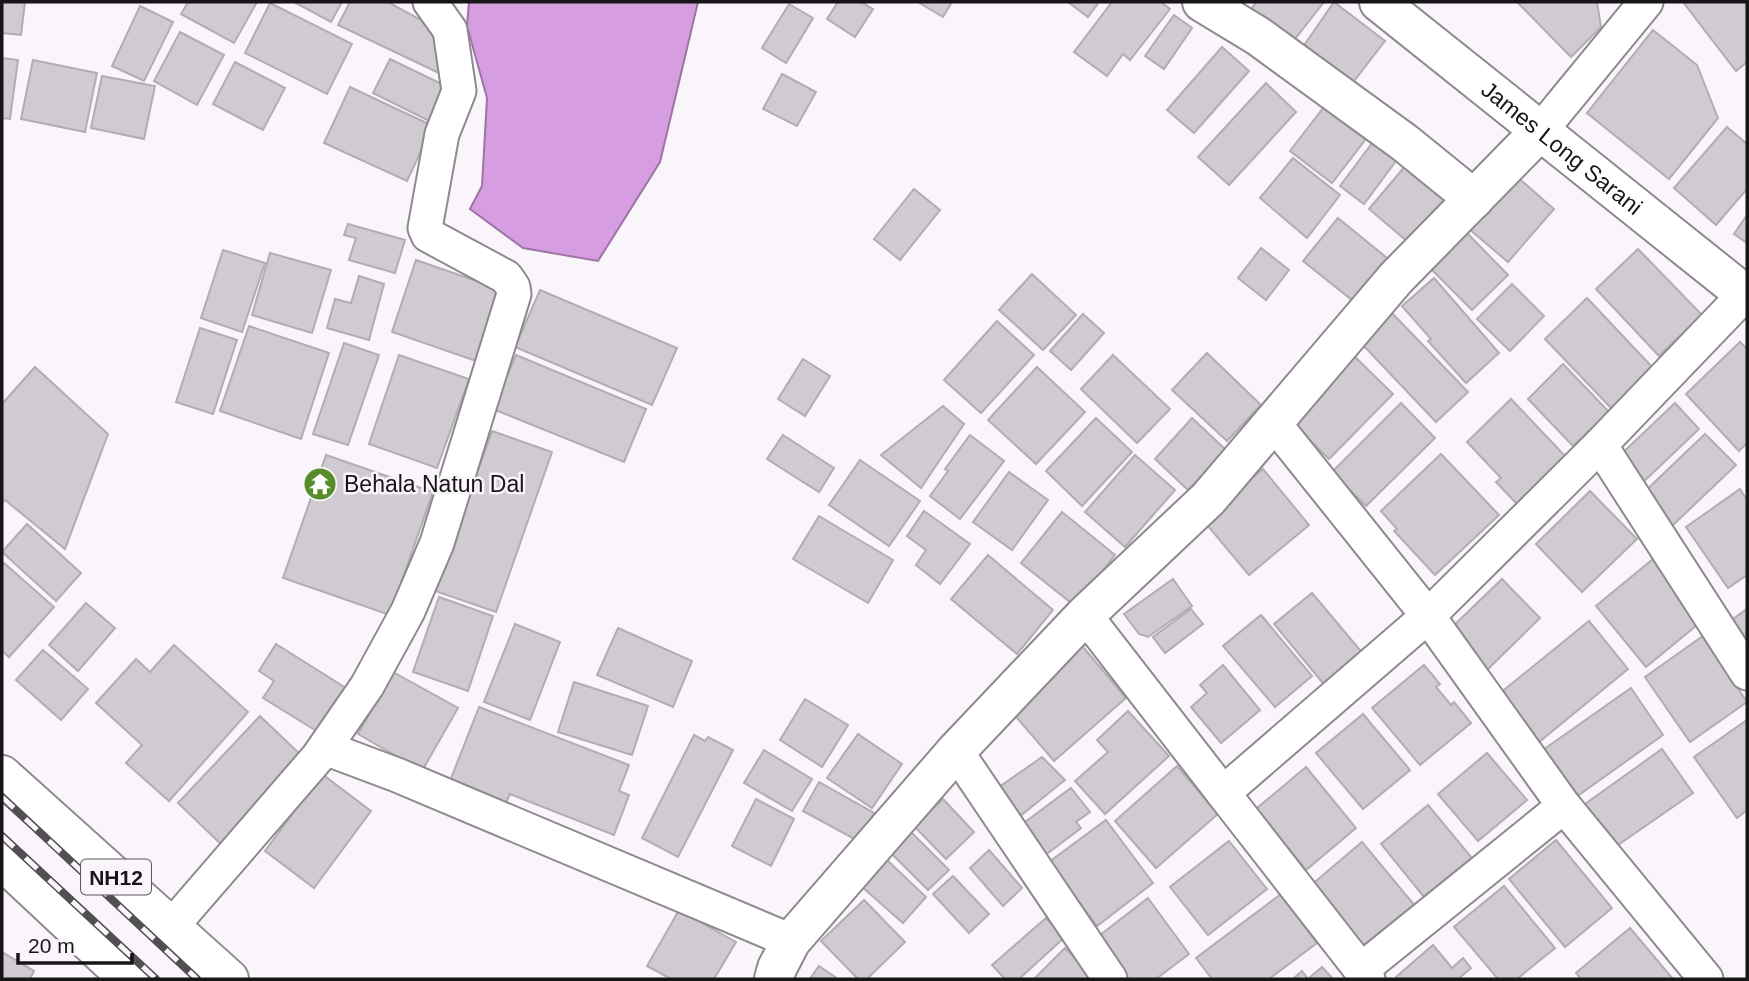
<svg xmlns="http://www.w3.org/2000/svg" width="1749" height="981" viewBox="0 0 1749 981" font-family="Helvetica,sans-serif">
	<rect width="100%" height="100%" fill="#f9f5fa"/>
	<polygon fill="#d69de1" stroke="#9d74a4" stroke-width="2" points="469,2 698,2 660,162 598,261 523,248 470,209 482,186 487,98 467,26"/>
	<g fill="#cfcbd0" stroke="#b2adb2" stroke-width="2">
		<polygon points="2,2 25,2 21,35 2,33"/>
		<polygon points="188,2 257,2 234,43 181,14"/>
		<polygon points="294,2 342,2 331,22"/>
		<polygon points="350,2 388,2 421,20 441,43 443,57 439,73 338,25"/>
		<polygon points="838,2 861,2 873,9 855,37 827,19"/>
		<polygon points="918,2 952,2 943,17"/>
		<polygon points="1068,2 1099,2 1088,17"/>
		<polygon points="1112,2 1161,2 1170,9 1130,60 1123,54 1107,76 1074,52"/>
		<polygon points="1256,2 1324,2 1287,49 1246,17"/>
		<polygon points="1334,2 1385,41 1347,90 1298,54"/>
		<polygon points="1517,2 1597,2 1601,27 1571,57"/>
		<polygon points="1683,2 1747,2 1747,62 1736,71"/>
		<polygon points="270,3 352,44 327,94 245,53"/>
		<polygon points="789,4 813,18 786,63 762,48"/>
		<polygon points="140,6 173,22 144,81 112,66"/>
		<polygon points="1174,15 1192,28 1164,69 1145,56"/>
		<polygon points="1653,30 1697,65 1718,118 1669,179 1587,113"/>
		<polygon points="180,32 224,55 197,105 154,81"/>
		<polygon points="1222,47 1249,71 1194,133 1167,110"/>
		<polygon points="2,58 18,60 10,119 2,118"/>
		<polygon points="390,59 452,89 435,124 373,93"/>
		<polygon points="33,60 97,73 85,132 21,119"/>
		<polygon points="235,62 285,88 263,130 213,104"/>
		<polygon points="782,74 816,92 797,126 763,109"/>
		<polygon points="102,76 155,86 144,139 91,128"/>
		<polygon points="1266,83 1296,112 1229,185 1198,157"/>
		<polygon points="350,87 433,126 407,181 324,143"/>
		<polygon points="1324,107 1366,139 1332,183 1290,151"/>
		<polygon points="1727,127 1747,144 1747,189 1716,225 1674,188"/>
		<polygon points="1376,138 1399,157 1364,204 1340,186"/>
		<polygon points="1293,158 1340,195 1307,238 1260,198"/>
		<polygon points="1412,158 1451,192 1408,242 1369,209"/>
		<polygon points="1516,176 1554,209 1508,262 1469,229"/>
		<polygon points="914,189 940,210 900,260 874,239"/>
		<polygon points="1747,215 1747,243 1734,234"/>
		<polygon points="1338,218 1387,258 1352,300 1303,261"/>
		<polygon points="348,224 405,240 395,273 349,260 356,238 344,235"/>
		<polygon points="1467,233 1508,275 1472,310 1431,269"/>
		<polygon points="1261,248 1289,270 1266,300 1238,278"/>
		<polygon points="1638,249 1702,315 1659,356 1596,289"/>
		<polygon points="223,250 265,263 242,332 201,318"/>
		<polygon points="270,253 331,270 312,333 252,315"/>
		<polygon points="416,260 500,289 476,361 392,332"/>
		<polygon points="1032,274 1076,315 1043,350 999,310"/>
		<polygon points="359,276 384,284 369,340 327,328 335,299 351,303"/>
		<polygon points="1434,278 1499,353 1466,383 1428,341 1431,339 1402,306"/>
		<polygon points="1512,284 1544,316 1510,351 1477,319"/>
		<polygon points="540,290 677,348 652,405 515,347"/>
		<polygon points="1587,298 1655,370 1613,410 1545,339"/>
		<polygon points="1392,313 1468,392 1436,422 1361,343"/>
		<polygon points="1083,314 1104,333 1071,370 1050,351"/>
		<polygon points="997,321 1034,355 981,413 944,380"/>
		<polygon points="249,326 329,353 301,439 220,411"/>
		<polygon points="200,328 237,340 213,414 176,402"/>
		<polygon points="1740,342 1747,349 1747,443 1739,451 1686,394"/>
		<polygon points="344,343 379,355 348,445 313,434"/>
		<polygon points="1207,353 1261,405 1227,441 1172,390"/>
		<polygon points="1351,353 1393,394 1329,459 1287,418"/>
		<polygon points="399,355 469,379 437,468 369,444"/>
		<polygon points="516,355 646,409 624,462 493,409"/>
		<polygon points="1113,355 1170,409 1137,443 1081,389"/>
		<polygon points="803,359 830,376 805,416 778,399"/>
		<polygon points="1563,364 1609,412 1573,446 1528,399"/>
		<polygon points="35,367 108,434 65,549 5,500 2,503 2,404"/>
		<polygon points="1037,367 1085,412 1036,464 988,420"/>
		<polygon points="1511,399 1566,457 1517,504 1496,482 1501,478 1467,442"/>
		<polygon points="1401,403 1435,438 1366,506 1332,472"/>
		<polygon points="1675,403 1699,429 1637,488 1613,462"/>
		<polygon points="943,406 964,424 921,488 881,455"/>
		<polygon points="1096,418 1132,452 1082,506 1046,471"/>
		<polygon points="1192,418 1226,450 1188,490 1155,459"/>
		<polygon points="492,431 552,452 496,612 435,591"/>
		<polygon points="1705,434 1736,465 1671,527 1640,496"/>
		<polygon points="783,435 834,468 819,492 767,459"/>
		<polygon points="970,435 1004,461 960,519 930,496 948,471 945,469"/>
		<polygon points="1441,454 1499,515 1435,575 1394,531 1397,529 1381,511"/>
		<polygon points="326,455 433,492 390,615 283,578"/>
		<polygon points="1135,455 1175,490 1125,547 1085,512"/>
		<polygon points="860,460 920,501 889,546 829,505"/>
		<polygon points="1263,469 1309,525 1249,575 1202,519"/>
		<polygon points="1009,472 1048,500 1012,550 973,522"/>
		<polygon points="1740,489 1747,500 1747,575 1728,588 1686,527"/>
		<polygon points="1590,491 1637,539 1582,592 1536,544"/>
		<polygon points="924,511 970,544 940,584 916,565 926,550 907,536"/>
		<polygon points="1062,512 1115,555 1075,606 1021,563"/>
		<polygon points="819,516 893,560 868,603 793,559"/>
		<polygon points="27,524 81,573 56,601 2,552"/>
		<polygon points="988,555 1053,610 1017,654 951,599"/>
		<polygon points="1653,559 1703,620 1646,667 1596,606"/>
		<polygon points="4,563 54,607 9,657 2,651 2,565"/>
		<polygon points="1173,579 1192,606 1148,637 1139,634 1124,614"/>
		<polygon points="1502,579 1540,618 1486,671 1448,631"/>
		<polygon points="1312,593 1365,656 1327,688 1274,624"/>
		<polygon points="439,597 493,616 468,691 413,672"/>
		<polygon points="86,603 115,628 78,671 49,645"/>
		<polygon points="1191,609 1203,624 1165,653 1153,637"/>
		<polygon points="1747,609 1747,661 1723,626"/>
		<polygon points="1261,615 1312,676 1275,707 1223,646"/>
		<polygon points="1589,621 1628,669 1533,747 1494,698"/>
		<polygon points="515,624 560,642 530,720 484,702"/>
		<polygon points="618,628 692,661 673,707 597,675"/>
		<polygon points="1703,636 1747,702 1690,742 1645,677"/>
		<polygon points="1078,641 1126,698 1054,761 1006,705"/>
		<polygon points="276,644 346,688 318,732 263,698 274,681 259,671"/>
		<polygon points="174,645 248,712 169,801 126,763 142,745 96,703 136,659 150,672"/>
		<polygon points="43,650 88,689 61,720 16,680"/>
		<polygon points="1223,665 1260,710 1221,743 1191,707 1207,693 1200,685"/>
		<polygon points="1424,665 1440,684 1436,687 1451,705 1454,702 1471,723 1420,765 1372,708"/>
		<polygon points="393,672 458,708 422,771 358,734"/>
		<polygon points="574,682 648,706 632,755 558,732"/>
		<polygon points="1631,688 1663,735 1576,797 1543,750"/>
		<polygon points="805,699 848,725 822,767 780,740"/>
		<polygon points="479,707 629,765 619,791 629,795 614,835 510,794 506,803 450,781"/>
		<polygon points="1128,711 1169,756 1105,814 1075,781 1108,752 1097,740"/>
		<polygon points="1363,714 1410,770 1363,809 1316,753"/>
		<polygon points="260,716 305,759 223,846 178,803"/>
		<polygon points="1747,720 1747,810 1737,818 1694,757"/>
		<polygon points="858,734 902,764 872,808 827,778"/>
		<polygon points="694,735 705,741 708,737 733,750 678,857 642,838"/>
		<polygon points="1662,749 1693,793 1615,847 1585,804"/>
		<polygon points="764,750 812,779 792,811 744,783"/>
		<polygon points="1487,753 1527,800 1478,841 1438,794"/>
		<polygon points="1042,757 1065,780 1014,821 992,792"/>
		<polygon points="1177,766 1218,814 1156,868 1115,821"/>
		<polygon points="1306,767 1356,828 1306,870 1256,809"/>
		<polygon points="322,774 371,811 314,888 265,851"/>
		<polygon points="819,782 874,813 858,841 803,811"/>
		<polygon points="1071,788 1090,812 1076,822 1081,828 1040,859 1017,828"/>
		<polygon points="756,799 794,819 771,866 732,846"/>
		<polygon points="943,799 974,832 946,859 914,826"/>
		<polygon points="1428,805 1472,858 1424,897 1381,844"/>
		<polygon points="1106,820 1153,883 1097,926 1049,862"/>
		<polygon points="911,832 949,870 928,890 890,852"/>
		<polygon points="1556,840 1612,908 1565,947 1509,879"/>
		<polygon points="1229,841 1267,889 1208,935 1170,887"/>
		<polygon points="1362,842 1416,907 1363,950 1310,886"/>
		<polygon points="989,850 1022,888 1003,906 970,868"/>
		<polygon points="887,860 926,897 903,923 862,887"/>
		<polygon points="953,876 989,914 969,933 933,894"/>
		<polygon points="1504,886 1555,948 1517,979 1498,979 1454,927"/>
		<polygon points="1281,894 1317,943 1269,979 1212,979 1196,958"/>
		<polygon points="1148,898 1189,954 1156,979 1125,979 1095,939"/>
		<polygon points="864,900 905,942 867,979 858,979 821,941"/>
		<polygon points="679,910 736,942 714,979 671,979 647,966"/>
		<polygon points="1046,918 1064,938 1019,979 1005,979 992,965"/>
		<polygon points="1630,928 1673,979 1581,979 1576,973"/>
		<polygon points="1433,945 1452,968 1463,958 1471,968 1458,979 1396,979 1396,977"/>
		<polygon points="1065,948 1096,979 1034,979"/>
		<polygon points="2,952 34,971 30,979 2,979"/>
		<polygon points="819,966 838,979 810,979"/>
		<polygon points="1322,967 1333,979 1293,979 1302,971 1308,979"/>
	</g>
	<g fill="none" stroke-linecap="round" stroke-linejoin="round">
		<defs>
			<g id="street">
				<polyline points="1541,130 1646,2"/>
				<polyline points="1273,422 1428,616 1564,806 1706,979"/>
				<polyline points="1600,445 1747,673"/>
				<polyline points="1085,615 1223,793"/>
				<polyline points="325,748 397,775 791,941"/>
				<polyline points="956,751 1110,979"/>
				<polyline points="171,927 318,757 367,686 408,611 437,543 514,294 513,287 506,277 428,235 425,228 442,134 459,91 450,30 430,2"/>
				<polyline points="1361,970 1564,806"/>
				<polyline points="1368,979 1223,793 1428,616 1600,445 1745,294"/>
			</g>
			<g id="secondary">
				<polyline points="1202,2 1258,36 1405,143 1474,199"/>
				<path id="s1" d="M 1379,2 L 1747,296"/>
				<polyline points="774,979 777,968 791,941 956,751 1085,615 1208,499 1396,278 1541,130"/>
			</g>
			<g id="highway">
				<polyline points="2,775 229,979"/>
				<polyline points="2,860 129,979"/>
			</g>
		</defs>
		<use href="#street" stroke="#8e898e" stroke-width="37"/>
		<use href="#secondary" stroke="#8e898e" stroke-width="42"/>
		<use href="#highway" stroke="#8e898e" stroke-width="42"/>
		<use href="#street" stroke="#fff" stroke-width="33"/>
		<use href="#secondary" stroke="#fff" stroke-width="38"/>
		<use href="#highway" stroke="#fff" stroke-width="38"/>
		<defs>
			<g id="rail">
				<polyline points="2,797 197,979"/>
				<polyline points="2,836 156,979"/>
			</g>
		</defs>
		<use href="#rail" stroke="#524f52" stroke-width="8"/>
		<use href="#rail" stroke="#f9f5fa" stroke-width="5" stroke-dasharray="16" stroke-linecap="butt"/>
	</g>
	<defs>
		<symbol id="temple-disc" viewBox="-11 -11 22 22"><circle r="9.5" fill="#568d28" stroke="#f9f5fa"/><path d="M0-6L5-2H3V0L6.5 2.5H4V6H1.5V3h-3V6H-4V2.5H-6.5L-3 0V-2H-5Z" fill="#fff"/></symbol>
	</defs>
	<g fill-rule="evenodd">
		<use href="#temple-disc" x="301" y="465" width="38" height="38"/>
	</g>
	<g text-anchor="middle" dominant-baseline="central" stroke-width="5" stroke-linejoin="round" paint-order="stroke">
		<rect fill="#f9f5fa" stroke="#5b585b" stroke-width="2" x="81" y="859.5" width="70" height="35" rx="5"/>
		<g font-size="21" font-weight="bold" fill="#171517">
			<text x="116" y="877">NH12</text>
		</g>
		<g font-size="23" fill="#171517" stroke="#f9f5fa">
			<text stroke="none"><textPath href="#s1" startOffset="234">James Long Sarani</textPath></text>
		</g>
		<g font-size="23" fill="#171517" stroke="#f9f5fa" text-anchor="start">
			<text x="344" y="484">Behala Natun Dal</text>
		</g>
	</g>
	<rect width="1749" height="981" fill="none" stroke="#171517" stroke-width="7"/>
	<path d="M18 953v10h114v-10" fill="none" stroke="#171517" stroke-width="3.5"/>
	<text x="28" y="953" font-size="21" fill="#171517" stroke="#f9f5fa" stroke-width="5" paint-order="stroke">20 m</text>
</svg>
